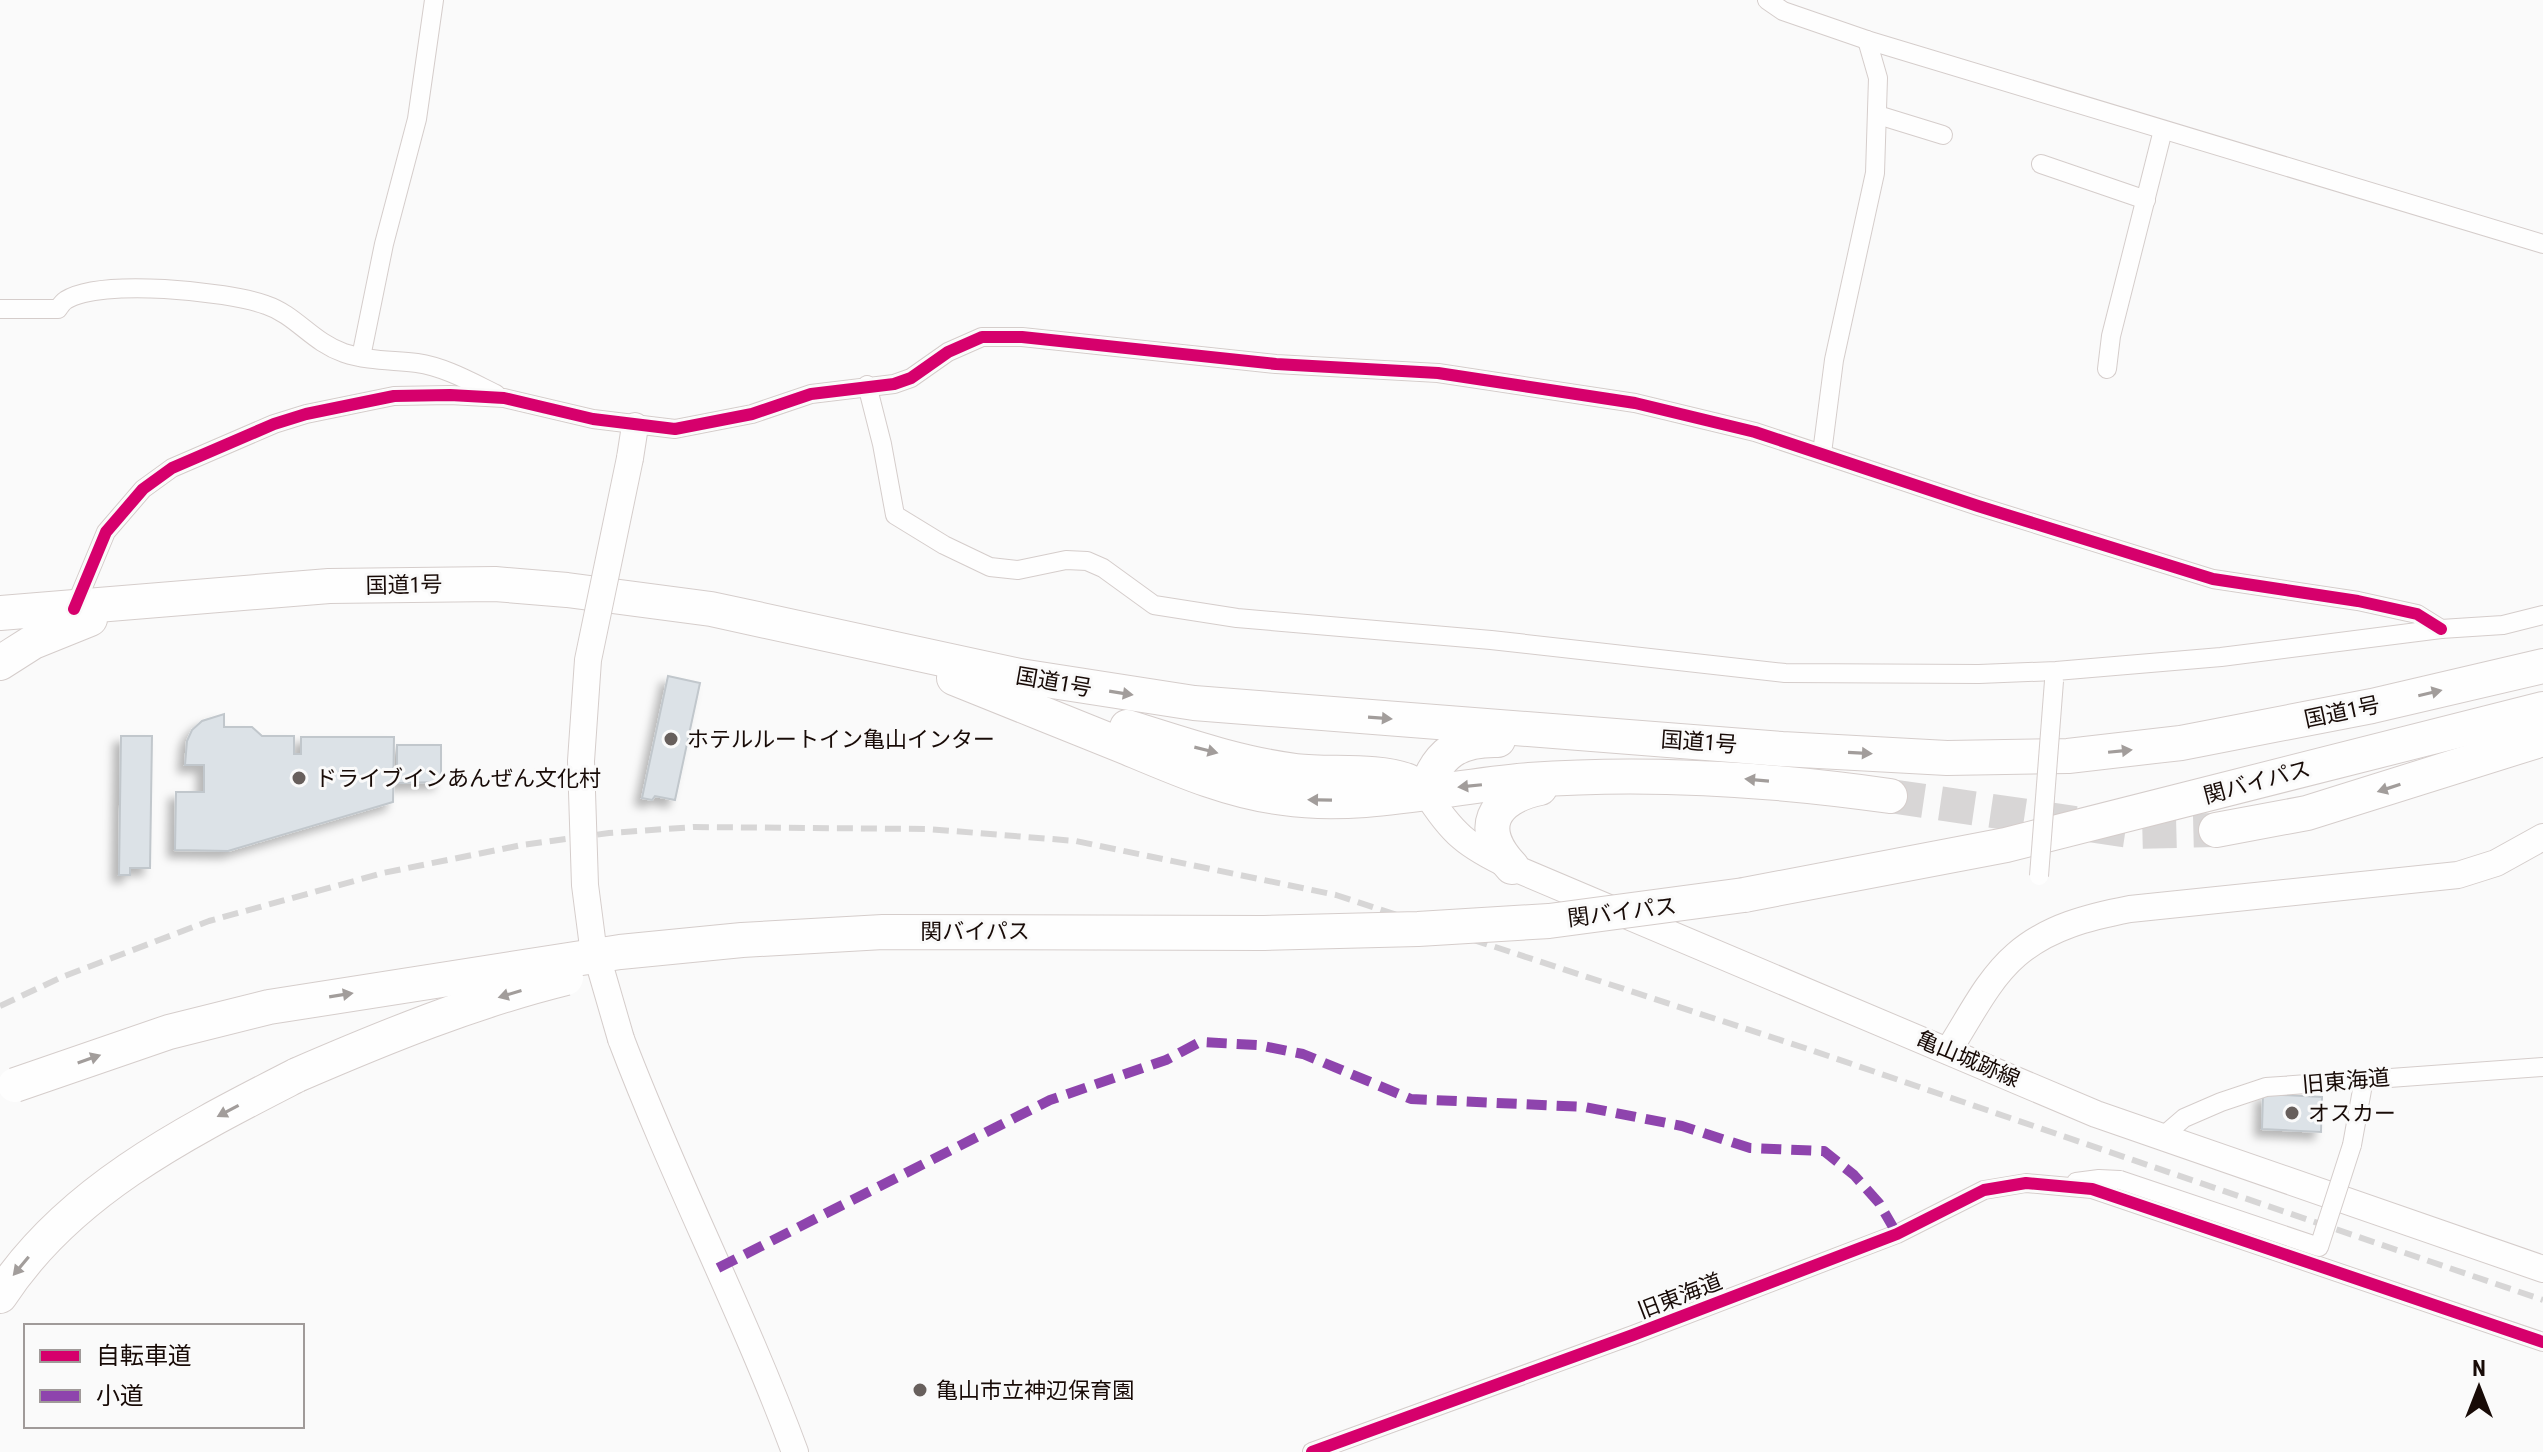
<svg xmlns="http://www.w3.org/2000/svg" width="2543" height="1452" viewBox="0 0 2543 1452" font-family="'Roboto Condensed','Noto Sans JP',sans-serif">
	<defs>
		<filter id="shadow"><feDropShadow dx="-7" dy="7" stdDeviation="4" flood-color="#0004"/></filter>
	</defs>
	<rect width="100%" height="100%" fill="#fafafa"/>
	<g fill="#dce2e7" stroke="#c1c7cc" stroke-width="2" filter="url(#shadow)">
		<polygon points="668,676 700,683 675,800 655,796 652,800 642,798"/>
		<polygon points="224,714 224,727 252,727 262,736 294,736 294,754 301,754 301,737 394,737 393,802 228,851 175,850 176,792 204,792 204,765 185,765 187,741 192,730 202,721"/>
		<polygon points="121,736 152,736 150,868 130,868 130,875 119,875"/>
		<polygon points="397,745 441,745 441,782 397,783"/>
		<polygon points="2263,1094 2322,1097 2321,1132 2262,1129"/>
	</g>
	<g fill="none" stroke-linecap="round" stroke-linejoin="round">
		<polyline stroke="#d8d6d6" stroke-width="34" stroke-dasharray="34 17" stroke-linecap="butt" points="1890,796 2136,832 2216,830"/>
		<defs>
			<g id="street">
				<polyline points="1767,0 1783,11 1867,40 2543,244"/>
				<polyline points="1878,115 1943,135"/>
				<polyline points="2041,164 2146,200"/>
				<path d="M 0,309 L 58,309 C 60,306 63,302 66,300 C 101,278 227,291 266,305 C 296,315 312,342 344,353 C 368,361 392,360 417,363 C 445,367 471,382 496,394"/>
				<polyline points="361,357 384,244 417,119 434,0"/>
				<polyline points="2107,369 2111,336 2163,130"/>
				<polyline points="867,385 882,444 895,515 944,545 990,567 1018,570 1066,560 1087,561 1103,568 1154,605 1237,618 1491,640 1785,673 1979,674 2056,671 2221,657 2441,629 2503,625 2543,615"/>
				<polyline points="1822,453 1834,360 1875,173 1878,78 1867,40"/>
				<polyline points="74,609 106,532 143,489 172,468 274,424 306,414 394,396 450,395 504,398 593,419 675,429 752,414 811,394 894,384 911,378 948,352 982,337 1022,337 1276,364 1438,373 1635,403 1755,432 1978,506 2213,579 2358,601 2417,614 2441,629"/>
				<polyline points="2162,1137 2184,1118 2221,1102 2266,1087 2543,1067"/>
				<polyline points="2352,1145 2364,1079"/>
				<polyline points="2076,1182 2099,1179 2120,1180"/>
				<polyline points="1312,1452 1633,1335 1897,1234 1984,1190 2026,1183 2092,1189 2543,1342"/>
			</g>
			<g id="secondary">
				<polyline points="630,458 635,426"/>
				<path d="M 1425,791 C 1452,834 1467,846 1512,867 L 2096,1114 L 2543,1269"/>
				<path d="M 621,1039 C 674,1179 743,1312 795,1452"/>
				<path d="M 1948,1051 C 1969,1019 1987,980 2016,955 C 2048,927 2089,917 2130,909 L 2458,875 L 2496,863 L 2543,837"/>
			</g>
			<g id="highway">
				<polyline points="0,613 329,586 495,584 567,590 711,609 1020,676 1194,703 1782,749 1947,758 2068,756 2181,743 2372,706 2543,666"/>
				<polyline points="0,663 33,642 90,619"/>
				<path d="M 954,678 C 1012,701 1070,725 1128,748 C 1178,769 1228,791 1283,798 C 1364,810 1448,786 1529,780 C 1651,771 1770,779 1890,796"/>
				<path d="M 1127,727 C 1182,744 1239,764 1296,771 C 1330,775 1377,769 1408,781"/>
				<path d="M 1425,791 C 1438,753 1458,739 1498,740"/>
				<polyline points="2216,830 2307,813 2543,739"/>
				<path d="M 1512,867 C 1476,829 1492,798 1540,788"/>
				<polyline points="1744,895 2006,845 2543,709"/>
				<path d="M 0,1296 C 69,1190 188,1131 297,1075"/>
			</g>
		</defs>
		<use href="#street" stroke="#d5cdcb" stroke-width="20"/>
		<use href="#secondary" stroke="#d5cdcb" stroke-width="28"/>
		<use href="#highway" stroke="#d5cdcb" stroke-width="36"/>
		<use href="#street" stroke="#fefefe" stroke-width="18"/>
		<use href="#secondary" stroke="#fefefe" stroke-width="26"/>
		<use href="#highway" stroke="#fefefe" stroke-width="34"/>
		<polyline stroke="#d7d6d6" stroke-width="6" stroke-dasharray="16 8" stroke-linecap="butt" points="0,1006 62,977 209,921 383,873 522,845 609,833 694,827 928,829 1076,841 1336,895 1811,1050 2543,1300"/>
		<defs>
			<g id="street-bridge">
				<polyline points="2039,876 2054,681"/>
				<polyline points="2120,1180 2319,1247 2352,1145"/>
			</g>
			<polyline id="secondary-bridge" points="621,1039 592,939 585,885 581,761 588,660 630,458"/>
			<g id="highway-bridge">
				<path d="M 297,1075 C 385,1037 473,1001 566,978"/>
				<polyline points="15,1085 169,1032 269,1007 620,952 742,940 883,932 1264,933 1418,929 1549,921 1744,895"/>
			</g>
		</defs>
		<use href="#street-bridge" stroke="#d5cdcb" stroke-width="20" stroke-linecap="butt"/>
		<use href="#secondary-bridge" stroke="#d5cdcb" stroke-width="28" stroke-linecap="butt"/>
		<use href="#highway-bridge" stroke="#d5cdcb" stroke-width="36" stroke-linecap="butt"/>
		<use href="#street-bridge" stroke="#fefefe" stroke-width="18"/>
		<use href="#secondary-bridge" stroke="#fefefe" stroke-width="26"/>
		<use href="#highway-bridge" stroke="#fefefe" stroke-width="34"/>
		<polyline stroke="#8e44ad" stroke-width="10" stroke-dasharray="20 10" stroke-linecap="butt" points="718,1268 1050,1100 1166,1060 1200,1042 1258,1045 1303,1054 1411,1099 1585,1107 1682,1126 1750,1148 1824,1151 1854,1175 1879,1203 1897,1234"/>
		<defs>
			<g id="cycleway">
				<polyline points="74,609 106,532 143,489 172,468 274,424 306,414 394,396 450,395 504,398 593,419 675,429 752,414 811,394 894,384 911,378 948,352 982,337 1022,337 1276,364 1438,373 1635,403 1755,432 1978,506 2213,579 2358,601 2417,614 2441,629"/>
				<polyline points="1312,1452 1633,1335 1897,1234 1984,1190 2026,1183 2092,1189 2543,1342"/>
			</g>
		</defs>
		<use href="#cycleway" stroke="#fafafa" stroke-width="17"/>
		<use href="#cycleway" stroke="#d6006c" stroke-width="12"/>
	</g>
	<defs><path id="oneway-solid" d="M-6-.8H1V-3.2L6.5 0L1 3.2V.8H-6Z" transform="scale(2)"/></defs>
	<g fill="#a29d9b">
		<use href="#oneway-solid" transform="translate(1121 693) rotate(9)"/>
		<use href="#oneway-solid" transform="translate(2430 693) rotate(-13)"/>
		<use href="#oneway-solid" transform="translate(1380 718) rotate(4)"/>
		<use href="#oneway-solid" transform="translate(1206 750) rotate(14)"/>
		<use href="#oneway-solid" transform="translate(2120 751) rotate(-6)"/>
		<use href="#oneway-solid" transform="translate(1860 753) rotate(3)"/>
		<use href="#oneway-solid" transform="translate(1757 780) rotate(-175)"/>
		<use href="#oneway-solid" transform="translate(1470 786) rotate(174)"/>
		<use href="#oneway-solid" transform="translate(2389 788) rotate(162)"/>
		<use href="#oneway-solid" transform="translate(1320 800) rotate(-179)"/>
		<use href="#oneway-solid" transform="translate(510 994) rotate(163)"/>
		<use href="#oneway-solid" transform="translate(341 995) rotate(-9)"/>
		<use href="#oneway-solid" transform="translate(89 1059) rotate(-19)"/>
		<use href="#oneway-solid" transform="translate(228 1111) rotate(152)"/>
		<use href="#oneway-solid" transform="translate(21 1266) rotate(130)"/>
	</g>
	<g fill="#675f5c" stroke="#fafafa" stroke-width="3">
		<circle cx="671" cy="739" r="8"/>
		<circle cx="299" cy="778" r="8"/>
		<circle cx="2292" cy="1113" r="8"/>
		<circle cx="920" cy="1390" r="8"/>
	</g>
	<g text-anchor="middle" dominant-baseline="central" stroke-width="6" stroke-linejoin="round" paint-order="stroke">
		<g font-size="22" fill="#180b07" stroke="#fafafa">
			<text transform="translate(404 585) rotate(-1)">国道1号</text>
			<text transform="translate(1054 682) rotate(10)">国道1号</text>
			<text transform="translate(2342 712) rotate(-12)">国道1号</text>
			<text transform="translate(1699 742) rotate(4)">国道1号</text>
			<text transform="translate(2257 782) rotate(-15)">関バイパス</text>
			<text transform="translate(1622 912) rotate(-7)">関バイパス</text>
			<text x="975" y="931">関バイパス</text>
			<text transform="translate(1968 1059) rotate(23)">亀山城跡線</text>
			<text transform="translate(2346 1081) rotate(-5)">旧東海道</text>
			<text transform="translate(1680 1296) rotate(-21)">旧東海道</text>
		</g>
		<g font-size="22" fill="#180b07" stroke="#fafafa" text-anchor="start">
			<text x="687" y="739">ホテルルートイン亀山インター</text>
			<text x="315" y="778">ドライブインあんぜん文化村</text>
			<text x="2308" y="1113">オスカー</text>
			<text x="936" y="1390">亀山市立神辺保育園</text>
		</g>
	</g>
	<rect x="24" y="1324" width="280" height="104" fill="#fafafa" stroke="#a09a99" stroke-width="2"/>
	<rect x="40" y="1350" width="40" height="12" fill="#d6006c" stroke="#a09a99" stroke-width="2"/>
	<text x="96" y="1364" font-size="24" fill="#180b07">自転車道</text>
	<rect x="40" y="1390" width="40" height="12" fill="#8e44ad" stroke="#a09a99" stroke-width="2"/>
	<text x="96" y="1404" font-size="24" fill="#180b07">小道</text>
	<g transform="translate(2479 1388)" stroke="#fafafa" stroke-width="6" paint-order="stroke">
	<path d="M0-6L14 30L0 20L-14 30Z" fill="#180b07"/>
	<text y="-12" font-size="22" font-weight="bold" text-anchor="middle" fill="#180b07">N</text>
	</g>
</svg>
